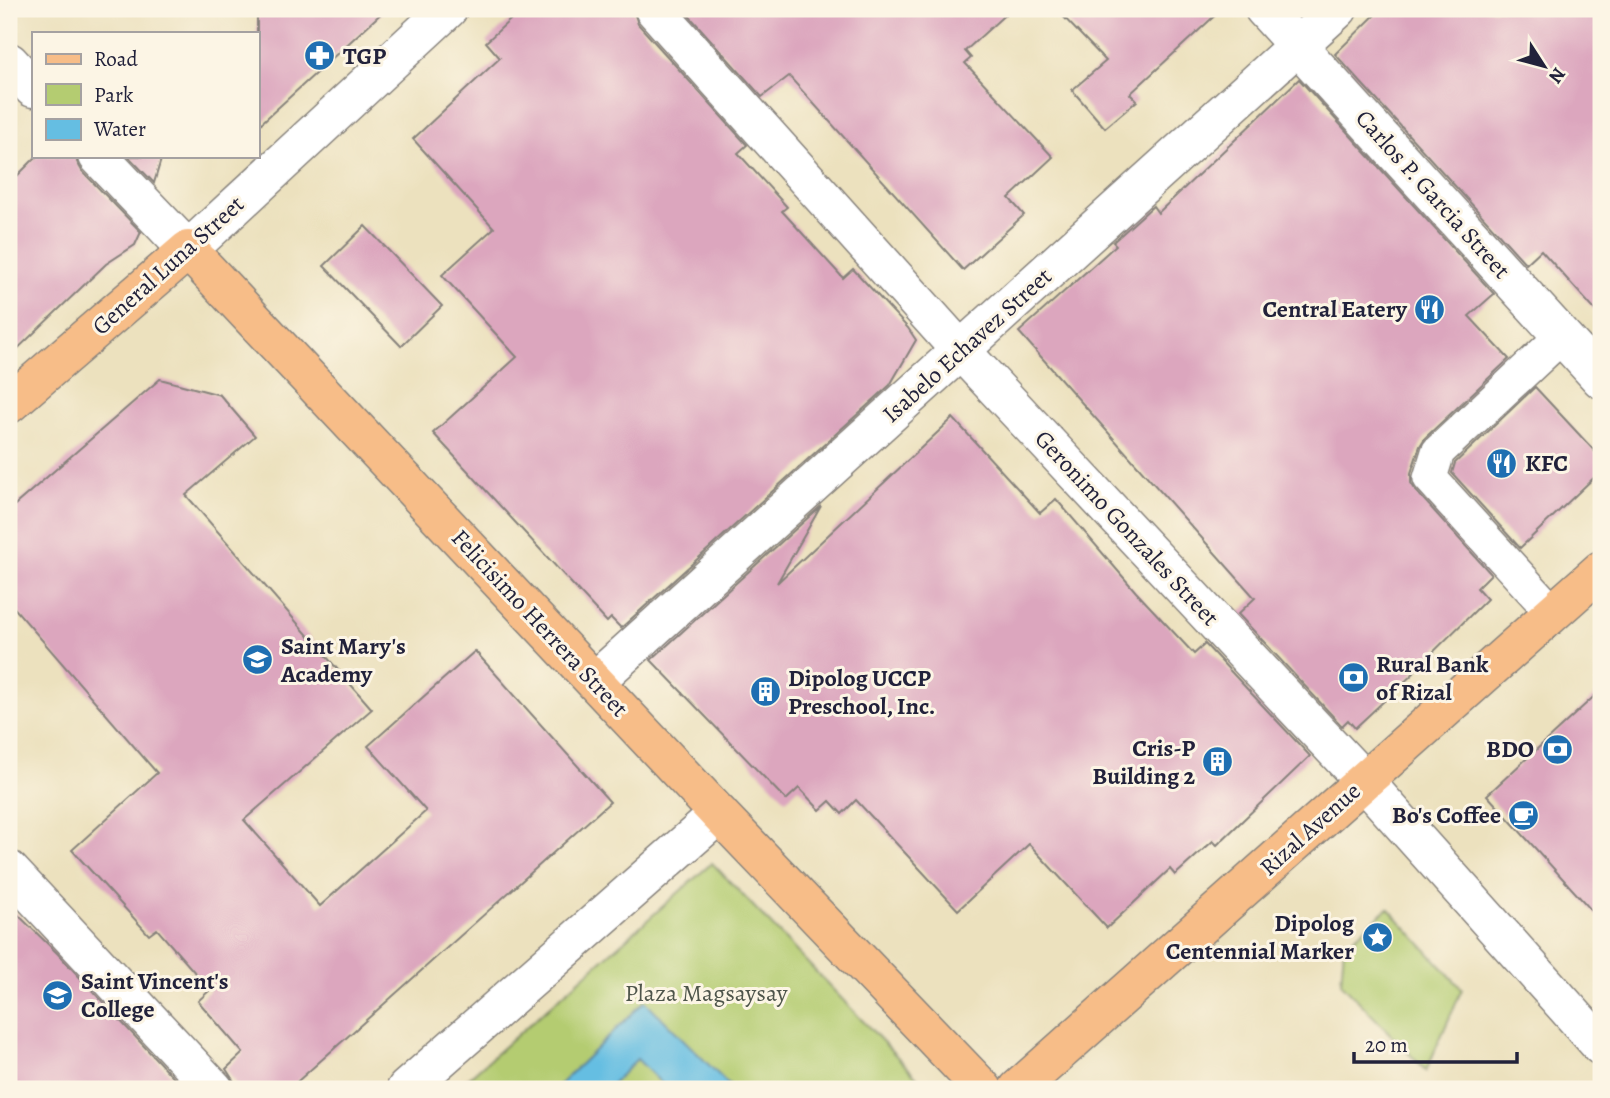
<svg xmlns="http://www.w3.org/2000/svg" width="1610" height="1098" viewBox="0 0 1610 1098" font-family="Alegreya,serif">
	<rect width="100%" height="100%" fill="#fcf5e5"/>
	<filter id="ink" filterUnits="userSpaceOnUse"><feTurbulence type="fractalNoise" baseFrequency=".0143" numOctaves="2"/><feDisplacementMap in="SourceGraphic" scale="14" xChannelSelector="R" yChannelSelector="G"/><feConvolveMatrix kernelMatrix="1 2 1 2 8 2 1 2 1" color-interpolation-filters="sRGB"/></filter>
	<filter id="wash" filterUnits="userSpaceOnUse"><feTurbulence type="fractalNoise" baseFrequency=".00686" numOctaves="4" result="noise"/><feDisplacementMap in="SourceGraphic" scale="28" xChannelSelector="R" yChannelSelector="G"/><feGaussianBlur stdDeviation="1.57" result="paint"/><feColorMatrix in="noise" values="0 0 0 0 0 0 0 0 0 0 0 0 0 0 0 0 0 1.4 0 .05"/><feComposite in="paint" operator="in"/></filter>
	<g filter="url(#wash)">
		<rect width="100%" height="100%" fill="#ece1be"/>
		<g fill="#b4cc71" stroke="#6b7756" stroke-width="2">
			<polygon points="712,863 928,1089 456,1089"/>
			<polygon points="1388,908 1462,989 1426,1071 1341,983 1344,947"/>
		</g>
		<polygon fill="#65bee2" stroke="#44708e" stroke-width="2" points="645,1001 733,1089 667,1089 637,1059 607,1089 555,1089"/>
		<g id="blocks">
			<g fill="#dca6be">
				<polygon points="257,9 386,9 257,127"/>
				<polygon points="522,9 633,9 638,24 747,145 738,153 787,207 782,211 843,278 853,269 908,328 916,340 890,385 621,628 611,618 607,622 433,433 517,357 442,275 494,228 413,139 500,58 486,42"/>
				<polygon points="683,9 1011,9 965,51 971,58 965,63 1053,157 1009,198 1024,215 963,270 789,76 762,97"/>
				<polygon points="1056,9 1222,9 1130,94 1137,101 1105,128 1072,90 1106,61"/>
				<polygon points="1381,9 1601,9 1601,317 1541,250 1526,264 1335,54"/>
				<polygon points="1299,79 1494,294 1469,316 1509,359 1425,438 1420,446 1411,473 1411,483 1416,491 1491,574 1477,588 1487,599 1413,672 1414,673 1355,728 1348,720 1342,726 1238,614 1255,598 1019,332 1116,245 1113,242 1153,206 1158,213"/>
				<polygon points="37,156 77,156 77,162 82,171 141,232 135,245 106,264 9,357 9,184"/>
				<polygon points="128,156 162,156 154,183"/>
				<polygon points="365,226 442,306 401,346 324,266"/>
				<polygon points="160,379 220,395 255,436 186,495 372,709 244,820 320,906 426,811 368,746 475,651 610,802 289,1089 235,1089 235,1083 226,1069 243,1053 198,1001 210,990 157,929 149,935 72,850 157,773 9,602 9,510"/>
				<polygon points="1535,387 1601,458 1601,471 1520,548 1452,473 1455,463"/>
				<polygon points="953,418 1040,513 1056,499 1136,592 1194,654 1205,644 1310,756 1217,845 1213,841 1175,875 1170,869 1107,928 1029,844 958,910 856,800 842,814 830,801 820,810 799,788 786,800 651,660 821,506 777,583"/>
				<polygon points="1601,690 1601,921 1487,795"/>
				<polygon points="9,906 58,954 184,1089 9,1089"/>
			</g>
		</g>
	</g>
	<g filter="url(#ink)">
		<use href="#blocks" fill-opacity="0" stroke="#87827c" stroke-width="2"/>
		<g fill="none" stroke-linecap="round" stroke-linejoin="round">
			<defs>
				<polyline id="service" points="1553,613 1430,478 1438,452 1562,336"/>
				<g id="minor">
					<polyline points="654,9 961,351 1364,781 1601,1046"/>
					<polyline points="1264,9 1601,379"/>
					<polyline points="595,681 1338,9"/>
					<polyline points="9,870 214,1089"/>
					<polyline points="406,1089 719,814"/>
				</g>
				<g id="tertiary">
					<polyline points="9,62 33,88"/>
					<polyline points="98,156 188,250 448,9"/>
				</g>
				<g id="primary">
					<polyline points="9,404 188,250 719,814 983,1089"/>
					<polyline points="1018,1089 1601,570"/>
				</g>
			</defs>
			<use href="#service" stroke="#87827c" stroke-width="36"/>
			<use href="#minor" stroke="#87827c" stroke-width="41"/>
			<use href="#tertiary" stroke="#87827c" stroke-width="41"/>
			<use href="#primary" stroke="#87827c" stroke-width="41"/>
			<use href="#service" stroke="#fff" stroke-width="33"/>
			<use href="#minor" stroke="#fff" stroke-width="38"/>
			<use href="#tertiary" stroke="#fff" stroke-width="38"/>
			<use href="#primary" stroke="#f7bd88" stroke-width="38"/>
		</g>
	</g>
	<defs>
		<symbol id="pharmacy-disc" viewBox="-11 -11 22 22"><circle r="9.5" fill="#1f6fb2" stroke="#fcf5e5"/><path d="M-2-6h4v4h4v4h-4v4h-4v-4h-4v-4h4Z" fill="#fff"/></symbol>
		<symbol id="restaurant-disc" viewBox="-11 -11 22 22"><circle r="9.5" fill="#1f6fb2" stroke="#fcf5e5"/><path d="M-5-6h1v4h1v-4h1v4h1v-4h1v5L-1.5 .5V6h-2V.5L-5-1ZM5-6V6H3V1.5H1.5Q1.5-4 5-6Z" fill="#fff"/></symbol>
		<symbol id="school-disc" viewBox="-11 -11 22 22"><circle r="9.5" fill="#1f6fb2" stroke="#fcf5e5"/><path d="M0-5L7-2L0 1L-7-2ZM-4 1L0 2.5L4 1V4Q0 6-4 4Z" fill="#fff"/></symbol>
		<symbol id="bank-disc" viewBox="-11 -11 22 22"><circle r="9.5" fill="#1f6fb2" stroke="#fcf5e5"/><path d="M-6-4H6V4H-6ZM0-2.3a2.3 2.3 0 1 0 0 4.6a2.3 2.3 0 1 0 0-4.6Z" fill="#fff"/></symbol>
		<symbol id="building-disc" viewBox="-11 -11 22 22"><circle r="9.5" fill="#1f6fb2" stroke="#fcf5e5"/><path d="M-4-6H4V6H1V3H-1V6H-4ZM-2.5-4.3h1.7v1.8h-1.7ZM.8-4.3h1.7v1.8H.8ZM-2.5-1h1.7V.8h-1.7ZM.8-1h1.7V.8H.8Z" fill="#fff"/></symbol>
		<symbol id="cafe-disc" viewBox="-11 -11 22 22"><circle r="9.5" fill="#1f6fb2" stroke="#fcf5e5"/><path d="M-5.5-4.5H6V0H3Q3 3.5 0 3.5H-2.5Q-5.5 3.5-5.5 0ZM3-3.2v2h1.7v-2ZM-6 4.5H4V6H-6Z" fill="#fff"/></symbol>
		<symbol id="sight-disc" viewBox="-11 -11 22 22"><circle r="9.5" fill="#1f6fb2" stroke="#fcf5e5"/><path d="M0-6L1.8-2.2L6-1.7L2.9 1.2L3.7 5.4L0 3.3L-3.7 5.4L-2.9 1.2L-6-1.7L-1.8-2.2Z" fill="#fff"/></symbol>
		<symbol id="university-disc" viewBox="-11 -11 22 22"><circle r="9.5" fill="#1f6fb2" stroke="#fcf5e5"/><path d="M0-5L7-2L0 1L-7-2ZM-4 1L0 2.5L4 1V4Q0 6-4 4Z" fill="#fff"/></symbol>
	</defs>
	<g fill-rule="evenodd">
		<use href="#pharmacy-disc" x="302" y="38" width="35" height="35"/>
		<use href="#restaurant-disc" x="1412" y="292" width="35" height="35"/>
		<use href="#restaurant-disc" x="1484" y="446" width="35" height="35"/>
		<use href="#school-disc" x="240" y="642" width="35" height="35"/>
		<use href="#bank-disc" x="1336" y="660" width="35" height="35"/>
		<use href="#building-disc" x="748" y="674" width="35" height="35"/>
		<use href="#bank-disc" x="1540" y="732" width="35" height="35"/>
		<use href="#building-disc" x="1200" y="744" width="35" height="35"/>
		<use href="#cafe-disc" x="1506" y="798" width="35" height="35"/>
		<use href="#sight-disc" x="1360" y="920" width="35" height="35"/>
		<use href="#university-disc" x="40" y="978" width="35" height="35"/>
	</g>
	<g text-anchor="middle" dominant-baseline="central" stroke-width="6" stroke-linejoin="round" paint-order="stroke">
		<g font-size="24" font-weight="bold" fill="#22223b" stroke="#fcf5e5" text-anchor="start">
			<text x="343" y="56">TGP</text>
			<text x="1407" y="309" text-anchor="end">Central Eatery</text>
			<text x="1525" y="463">KFC</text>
			<text x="281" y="646">Saint Mary's<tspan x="281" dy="28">Academy</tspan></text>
			<text x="1376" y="664">Rural Bank<tspan x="1376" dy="28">of Rizal</tspan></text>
			<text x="788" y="678">Dipolog UCCP<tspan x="788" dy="28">Preschool, Inc.</tspan></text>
			<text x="1195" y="748" text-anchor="end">Cris-P<tspan x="1195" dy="28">Building 2</tspan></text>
			<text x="1534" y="749" text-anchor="end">BDO</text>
			<text x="1501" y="815" text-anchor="end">Bo's Coffee</text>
			<text x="1354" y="923" text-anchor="end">Dipolog<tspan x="1354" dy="28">Centennial Marker</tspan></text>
			<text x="81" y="981">Saint Vincent's<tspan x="81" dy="28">College</tspan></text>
		</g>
		<g font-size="24" fill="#22223b" stroke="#fcf5e5">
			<text transform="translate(1433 194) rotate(48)">Carlos P. Garcia Street</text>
			<text transform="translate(168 265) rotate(-42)">General Luna Street</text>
			<text transform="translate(967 345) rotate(-42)">Isabelo Echavez Street</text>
			<text transform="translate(1127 528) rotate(47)">Geronimo Gonzales Street</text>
			<text transform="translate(540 623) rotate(47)">Felicisimo Herrera Street</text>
			<text transform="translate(1310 829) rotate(-42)">Rizal Avenue</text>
		</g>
		<g font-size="24" fill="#4e554b" stroke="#fcf5e5">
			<text x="706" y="993">Plaza Magsaysay</text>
		</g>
	</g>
	<rect width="1610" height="1098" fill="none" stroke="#fcf5e5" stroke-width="35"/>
	<rect x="32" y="32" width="228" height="126" fill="#fcf5e5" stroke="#a5a1a1" stroke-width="2"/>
	<rect x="46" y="54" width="35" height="10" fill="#f7bd88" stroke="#a5a1a1" stroke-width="2"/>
	<text x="94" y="66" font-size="21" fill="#22223b">Road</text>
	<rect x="46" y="84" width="35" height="21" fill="#b4cc71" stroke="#a5a1a1" stroke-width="2"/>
	<text x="94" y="102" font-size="21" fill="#22223b">Park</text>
	<rect x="46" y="119" width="35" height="21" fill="#65bee2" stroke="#a5a1a1" stroke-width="2"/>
	<text x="94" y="136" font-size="21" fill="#22223b">Water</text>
	<g transform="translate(1544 66) rotate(126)" stroke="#fcf5e5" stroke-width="5" paint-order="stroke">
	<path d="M0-5L12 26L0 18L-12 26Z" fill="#22223b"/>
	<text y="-10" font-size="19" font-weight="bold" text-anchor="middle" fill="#22223b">N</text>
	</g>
	<path d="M1354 1052v10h163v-10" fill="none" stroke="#22223b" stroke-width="3.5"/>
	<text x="1365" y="1052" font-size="21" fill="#22223b" stroke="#fcf5e5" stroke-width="5" paint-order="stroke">20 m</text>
</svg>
